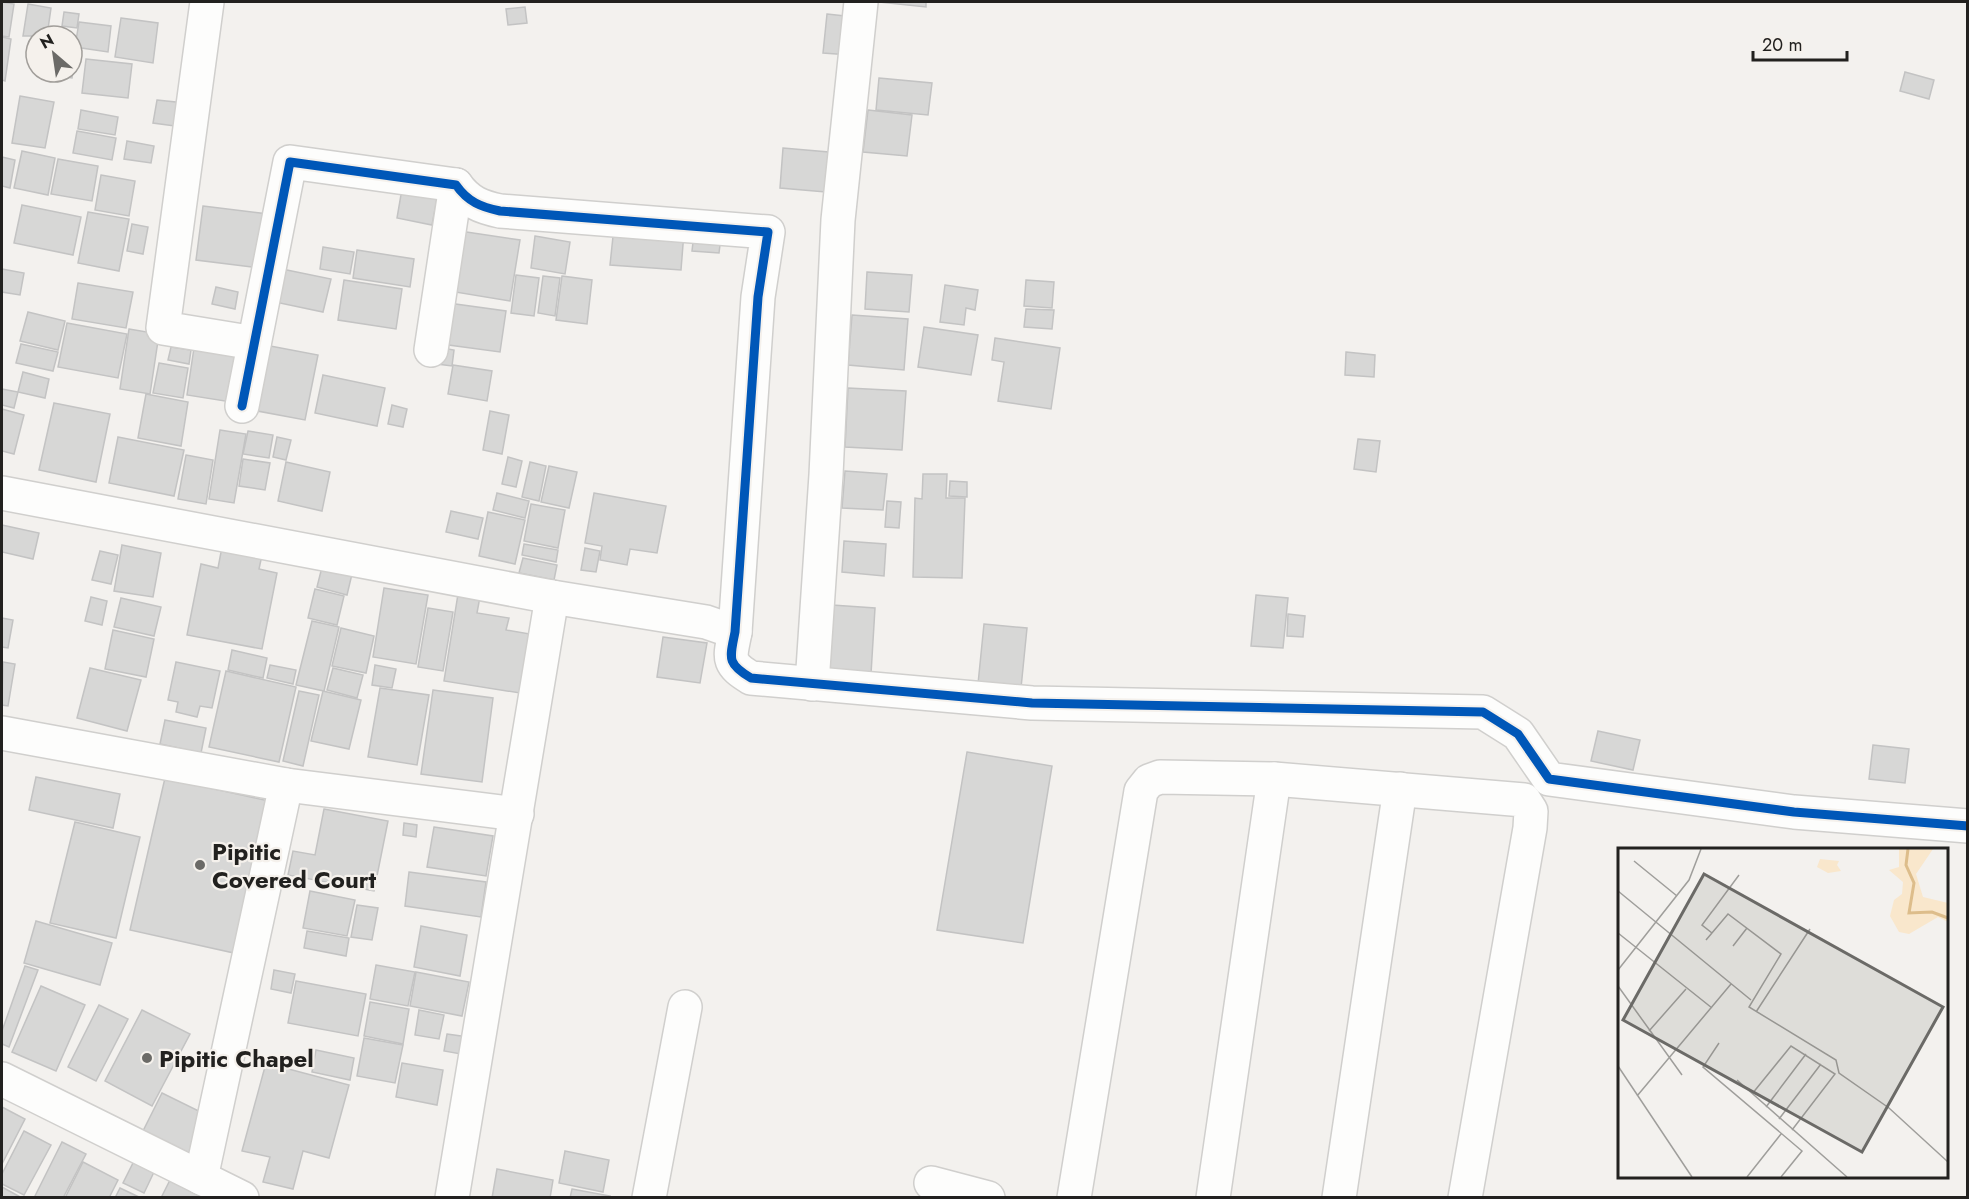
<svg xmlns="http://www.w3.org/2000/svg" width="1969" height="1199" viewBox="0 0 1969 1199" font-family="Jost,sans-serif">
	<rect width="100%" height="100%" fill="#f3f1ee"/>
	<g fill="#d7d7d6" stroke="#c3c3c3" stroke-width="1.5">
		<polygon points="2,2 14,4 9,37 2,36"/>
		<polygon points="879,2 926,2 926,7"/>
		<polygon points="28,4 51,8 47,36 23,36"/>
		<polygon points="525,7 527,23 508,25 506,9"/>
		<polygon points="64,12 79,14 77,28 62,26"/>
		<polygon points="827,14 854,17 850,55 823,53"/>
		<polygon points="121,18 158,23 153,63 115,57"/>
		<polygon points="79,22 111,26 108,52 75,47"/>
		<polygon points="2,37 11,39 5,81 2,80"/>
		<polygon points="72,52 75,53 72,78 44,74 72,72"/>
		<polygon points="86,59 132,64 128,98 82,93"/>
		<polygon points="1905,72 1934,80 1929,99 1900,91"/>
		<polygon points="879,78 932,83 928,115 876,110"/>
		<polygon points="20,96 54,102 45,148 12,143"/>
		<polygon points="157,100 185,103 182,127 153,123"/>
		<polygon points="81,110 118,117 115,135 78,129"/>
		<polygon points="868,110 912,115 907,156 863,152"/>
		<polygon points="77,131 116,138 112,160 73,153"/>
		<polygon points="127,141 154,146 151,163 124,159"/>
		<polygon points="783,148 840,153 837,193 780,188"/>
		<polygon points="22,151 55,158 48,195 14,188"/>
		<polygon points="2,157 15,160 10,188 2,186"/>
		<polygon points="58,159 98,166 92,201 51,194"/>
		<polygon points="101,175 135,181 129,216 95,210"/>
		<polygon points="403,183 439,189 432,225 397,218"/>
		<polygon points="22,205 81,217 73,255 14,243"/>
		<polygon points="203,206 268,214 260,268 196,260"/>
		<polygon points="88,212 129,219 119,271 78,263"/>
		<polygon points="132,224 148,227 143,254 127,251"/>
		<polygon points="614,227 684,232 681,270 610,265"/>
		<polygon points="453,230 520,240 510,301 443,290"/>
		<polygon points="694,234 721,237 719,253 692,251"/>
		<polygon points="535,236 570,242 565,274 531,268"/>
		<polygon points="323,247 354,252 350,274 320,269"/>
		<polygon points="357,250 414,259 410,287 353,278"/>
		<polygon points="2,269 24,273 20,295 2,292"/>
		<polygon points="282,269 331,279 323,312 275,302"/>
		<polygon points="867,272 912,275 909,312 865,309"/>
		<polygon points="516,275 539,278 534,316 511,313"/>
		<polygon points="543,276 560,278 555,316 538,313"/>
		<polygon points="562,276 592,280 587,324 556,320"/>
		<polygon points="344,280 402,289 396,329 338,320"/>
		<polygon points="1026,280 1054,282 1052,308 1024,306"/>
		<polygon points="78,283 133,292 126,328 72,319"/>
		<polygon points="945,285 978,290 975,310 966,308 964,325 940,322"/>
		<polygon points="216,287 238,292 235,309 212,304"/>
		<polygon points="441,302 506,311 500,352 434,343"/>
		<polygon points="1026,309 1054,310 1052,329 1024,327"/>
		<polygon points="28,312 65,321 58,350 20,341"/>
		<polygon points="852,315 908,319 904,370 848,365"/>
		<polygon points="67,323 127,334 118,378 58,367"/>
		<polygon points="924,327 978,335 971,375 918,367"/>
		<polygon points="129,329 159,334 150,394 120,389"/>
		<polygon points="995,338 1060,348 1051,409 998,401 1004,362 992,360"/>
		<polygon points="21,344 58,352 53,371 16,363"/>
		<polygon points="265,345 318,355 305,420 252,410"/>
		<polygon points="432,346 454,350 452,366 429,363"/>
		<polygon points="171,347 191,350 189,364 168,360"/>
		<polygon points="194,348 239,354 231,402 187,395"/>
		<polygon points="1346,352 1375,355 1374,377 1345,375"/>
		<polygon points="159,363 188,368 183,398 153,393"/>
		<polygon points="453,365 492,371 487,401 448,394"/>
		<polygon points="23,372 49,379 45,398 18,392"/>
		<polygon points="323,375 385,388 377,426 315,413"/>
		<polygon points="848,388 906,391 902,450 845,447"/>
		<polygon points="2,389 18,392 14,408 2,405"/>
		<polygon points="146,394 188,402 181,446 138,438"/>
		<polygon points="54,403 110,414 96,482 39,470"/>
		<polygon points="392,405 407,409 403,427 388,424"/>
		<polygon points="2,409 24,415 14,454 2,451"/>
		<polygon points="490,411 509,415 502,454 483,450"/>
		<polygon points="220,430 246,434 234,503 209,499"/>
		<polygon points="248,431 273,435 269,458 243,454"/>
		<polygon points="118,437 184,450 174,496 109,483"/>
		<polygon points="277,437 291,440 286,460 273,457"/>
		<polygon points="1358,439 1380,441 1376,472 1354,469"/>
		<polygon points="186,455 213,460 206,504 178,499"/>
		<polygon points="508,457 522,461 516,487 502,484"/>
		<polygon points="243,459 270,463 265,490 239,486"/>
		<polygon points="286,462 330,472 322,511 278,501"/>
		<polygon points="530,462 546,466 539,501 522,497"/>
		<polygon points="549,466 577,472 569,508 541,502"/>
		<polygon points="845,471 887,474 883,510 842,508"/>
		<polygon points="923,474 947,474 946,498 965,498 962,578 913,577 915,498 922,499"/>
		<polygon points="950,481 967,482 967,497 949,496"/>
		<polygon points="497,493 529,501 525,518 493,510"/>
		<polygon points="594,493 666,506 657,553 630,549 627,565 600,560 602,546 585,543"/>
		<polygon points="887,501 901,502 899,528 885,527"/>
		<polygon points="531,504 565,510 558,548 524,541"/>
		<polygon points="451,511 483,518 478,539 446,532"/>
		<polygon points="488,512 525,520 515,564 479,556"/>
		<polygon points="2,525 39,533 33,559 2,552"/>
		<polygon points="844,541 886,544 884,576 842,572"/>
		<polygon points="524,544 558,550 556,562 522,555"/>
		<polygon points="122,545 161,553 153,597 114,591"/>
		<polygon points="222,547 262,555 259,569 277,573 262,649 187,635 201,564 218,568"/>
		<polygon points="585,548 600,551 596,572 581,570"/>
		<polygon points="100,551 118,555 111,584 92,580"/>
		<polygon points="523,558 557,565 554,580 519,573"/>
		<polygon points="322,567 352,574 347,595 317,587"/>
		<polygon points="384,588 428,595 416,664 373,657"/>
		<polygon points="459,588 481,591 477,613 509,618 506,630 530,634 520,693 444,681"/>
		<polygon points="315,589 344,596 337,625 308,618"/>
		<polygon points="1256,595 1288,598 1283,648 1251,646"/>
		<polygon points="91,597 107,601 102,625 85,621"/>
		<polygon points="121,598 161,607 154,636 114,627"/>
		<polygon points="832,605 875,608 871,674 828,672"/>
		<polygon points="428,608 453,612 443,671 418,667"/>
		<polygon points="1288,614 1305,616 1303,637 1287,636"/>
		<polygon points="2,618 13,620 8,648 2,647"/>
		<polygon points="312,621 339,627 324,691 296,685"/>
		<polygon points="984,624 1027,628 1021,688 978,684"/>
		<polygon points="341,628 374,636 366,673 332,666"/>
		<polygon points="113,630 154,639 146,677 105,669"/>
		<polygon points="663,637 707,643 700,683 657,677"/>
		<polygon points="232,650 267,658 263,678 228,670"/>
		<polygon points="3,662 15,664 8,706 2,705"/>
		<polygon points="176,662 220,671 212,708 200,706 197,717 176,712 178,702 168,700"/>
		<polygon points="270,665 296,670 293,684 267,678"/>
		<polygon points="375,665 396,669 392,688 372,685"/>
		<polygon points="90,668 141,680 127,731 77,718"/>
		<polygon points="333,668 363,675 357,698 327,690"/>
		<polygon points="226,671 296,687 279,762 209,747"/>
		<polygon points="380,688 429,695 417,765 368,757"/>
		<polygon points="433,690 493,698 482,782 421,774"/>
		<polygon points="299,691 319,695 303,766 283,761"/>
		<polygon points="323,691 361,700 349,749 311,741"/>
		<polygon points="165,720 206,728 201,753 160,744"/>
		<polygon points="1598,731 1640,740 1633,770 1591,761"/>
		<polygon points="1873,745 1909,749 1905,783 1869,779"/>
		<polygon points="967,752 1052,766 1023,943 937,930"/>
		<polygon points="36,777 120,794 113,828 29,810"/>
		<polygon points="165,778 269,801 234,953 130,930"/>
		<polygon points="324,809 388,821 374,891 288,875 293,851 315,855"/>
		<polygon points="75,822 140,837 116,938 50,923"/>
		<polygon points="404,823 417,825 416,837 403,835"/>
		<polygon points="434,827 493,836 486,876 427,867"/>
		<polygon points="409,872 486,882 481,917 405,906"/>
		<polygon points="310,891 355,900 347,936 303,928"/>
		<polygon points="357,905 378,908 372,940 351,937"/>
		<polygon points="36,921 112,943 100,985 24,963"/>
		<polygon points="421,926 467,935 460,976 414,967"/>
		<polygon points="307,931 349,938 346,956 304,948"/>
		<polygon points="376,965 415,972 408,1006 370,999"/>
		<polygon points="25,966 38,970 9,1047 2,1044 2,1031"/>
		<polygon points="274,970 295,974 291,993 271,989"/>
		<polygon points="416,972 469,982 462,1016 410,1006"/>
		<polygon points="296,981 366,994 358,1036 288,1023"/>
		<polygon points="41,986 85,1005 56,1071 12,1052"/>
		<polygon points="370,1002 409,1009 403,1044 364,1036"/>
		<polygon points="99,1005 128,1019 96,1081 68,1067"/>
		<polygon points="142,1010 190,1034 152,1106 105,1081"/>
		<polygon points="419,1010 444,1015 439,1039 415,1035"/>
		<polygon points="447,1034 475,1038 472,1056 444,1051"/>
		<polygon points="364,1038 403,1045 395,1083 357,1076"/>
		<polygon points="316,1050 354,1058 350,1080 312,1072"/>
		<polygon points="266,1063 349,1085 329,1158 303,1151 293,1189 263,1182 270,1157 242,1151"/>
		<polygon points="402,1063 443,1070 437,1105 396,1097"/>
		<polygon points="162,1093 211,1117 193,1155 143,1131"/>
		<polygon points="2,1107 25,1119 2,1164"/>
		<polygon points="24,1131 51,1145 24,1195 2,1184 2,1174"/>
		<polygon points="62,1142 86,1154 63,1198 34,1198"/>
		<polygon points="565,1151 609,1160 603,1192 559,1183"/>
		<polygon points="134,1161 155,1170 144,1193 123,1183"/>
		<polygon points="83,1162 118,1180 109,1198 65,1198"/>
		<polygon points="497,1169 553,1180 550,1198 492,1198"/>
		<polygon points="173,1174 202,1189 197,1198 161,1198"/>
		<polygon points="2,1187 22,1198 2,1198"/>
		<polygon points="120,1188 141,1198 115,1198"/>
		<polygon points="572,1189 610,1196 609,1198 570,1198"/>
	</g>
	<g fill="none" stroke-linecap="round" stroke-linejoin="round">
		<defs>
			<g id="minor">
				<polyline points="207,2 163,328 254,343"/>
				<polyline points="431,350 456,185"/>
				<path d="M 242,406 L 290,162 L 456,185 C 468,202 481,207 500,211 L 768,232 L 758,297 L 735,632 C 730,658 726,663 751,678 L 1032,703 L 1483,712 L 1518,734 L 1549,779 L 1794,812 L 1968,826"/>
				<polyline points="2,493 552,597 706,622 735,632"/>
				<polyline points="812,684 826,475 838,220 861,2"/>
				<polyline points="2,733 286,785 517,814"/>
				<polyline points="2,1079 242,1198"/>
				<polyline points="201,1178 286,785"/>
				<polyline points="931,1183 988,1198"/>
				<polyline points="452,1198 552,597"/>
				<polyline points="649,1198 685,1007"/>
				<polyline points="1074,1198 1141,791 1149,781 1160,777 1274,779 1524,800 1531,811 1530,828 1465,1198"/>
				<polyline points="1213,1198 1274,779"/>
				<polyline points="1339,1198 1400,789"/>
			</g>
		</defs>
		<use href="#minor" stroke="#d0cfcd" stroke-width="36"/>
		<use href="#minor" stroke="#fdfdfc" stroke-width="33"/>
		<defs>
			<path id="cycleway" d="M 242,406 L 290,162 L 456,185 C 468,202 481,207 500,211 L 768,232 L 758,297 L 735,632 C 730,658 726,663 751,678 L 1032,703 L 1483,712 L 1518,734 L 1549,779 L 1794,812 L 1968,826"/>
		</defs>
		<use href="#cycleway" stroke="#f5f1ec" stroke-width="13"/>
		<use href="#cycleway" stroke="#0057b8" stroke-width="9"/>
	</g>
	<g fill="#6b6a67" stroke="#f5f1ec" stroke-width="2">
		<circle cx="200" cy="865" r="6"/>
		<circle cx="147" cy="1058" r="6"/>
	</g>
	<g text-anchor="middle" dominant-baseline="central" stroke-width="4.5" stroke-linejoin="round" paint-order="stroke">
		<g font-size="24" font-weight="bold" fill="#22211f" stroke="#f5f1ec" text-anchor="start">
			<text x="212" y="851">Pipitic<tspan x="212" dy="28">Covered Court</tspan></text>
			<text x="159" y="1058">Pipitic Chapel</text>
		</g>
	</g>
	<g transform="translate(1618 848)">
		<rect width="330" height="330" fill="#f3f1ee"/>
		<path d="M 281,1 L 315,1 L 298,26 L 305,49 L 330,55 L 330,74 L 320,69 L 291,86 L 281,84 L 272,68 L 276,52 L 284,46 L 285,34 L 271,22 L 281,19 ZM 202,11 L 221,13 L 219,17 L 223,23 L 210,25 L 199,19 Z" fill="#f9e7cc"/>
		<path fill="none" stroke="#ddbd8b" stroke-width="3" d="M 290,1 L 288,17 L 296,35 L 291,65 L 314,64 L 330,70"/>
		<path fill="none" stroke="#9f9e9b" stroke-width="1.5" d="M 16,13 L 59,48M 0,43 L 133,152M 0,85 L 94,160M 94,85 L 84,77 L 121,27M 88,92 L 110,66 L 163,106 L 131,159 L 218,212 L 221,225 L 271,260 L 330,314M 115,98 L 129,80M 0,122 L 71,32 L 83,1M 0,138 L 64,227M 138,164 L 192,81M 31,183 L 68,141M 101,195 L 85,219 L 184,303 L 163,329M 0,218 L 74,329M 119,232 L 229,329M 134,246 L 173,198 L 217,226 L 174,282M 19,248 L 113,136M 148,259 L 188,206M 161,271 L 203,216M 129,329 L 163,286"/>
		<path fill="#6b6a67" fill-opacity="0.15" stroke="#6b6a67" stroke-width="3" d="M 86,26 L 325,159 L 244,304 L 5,172 Z"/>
		<rect width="330" height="330" fill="none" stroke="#22211f" stroke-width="3"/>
	</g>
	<rect width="1969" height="1199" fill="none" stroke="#22211f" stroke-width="6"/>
	<g transform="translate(54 54) rotate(331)"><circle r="28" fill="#f5f1ec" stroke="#a19e9a" stroke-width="1.5"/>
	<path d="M0-4.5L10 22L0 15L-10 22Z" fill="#6b6a67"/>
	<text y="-9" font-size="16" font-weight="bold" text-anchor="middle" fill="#22211f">N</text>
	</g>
	<path d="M1753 51v9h94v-9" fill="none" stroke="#22211f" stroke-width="3"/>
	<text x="1762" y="51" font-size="18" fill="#22211f" stroke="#f5f1ec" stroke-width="4.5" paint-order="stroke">20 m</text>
</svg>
